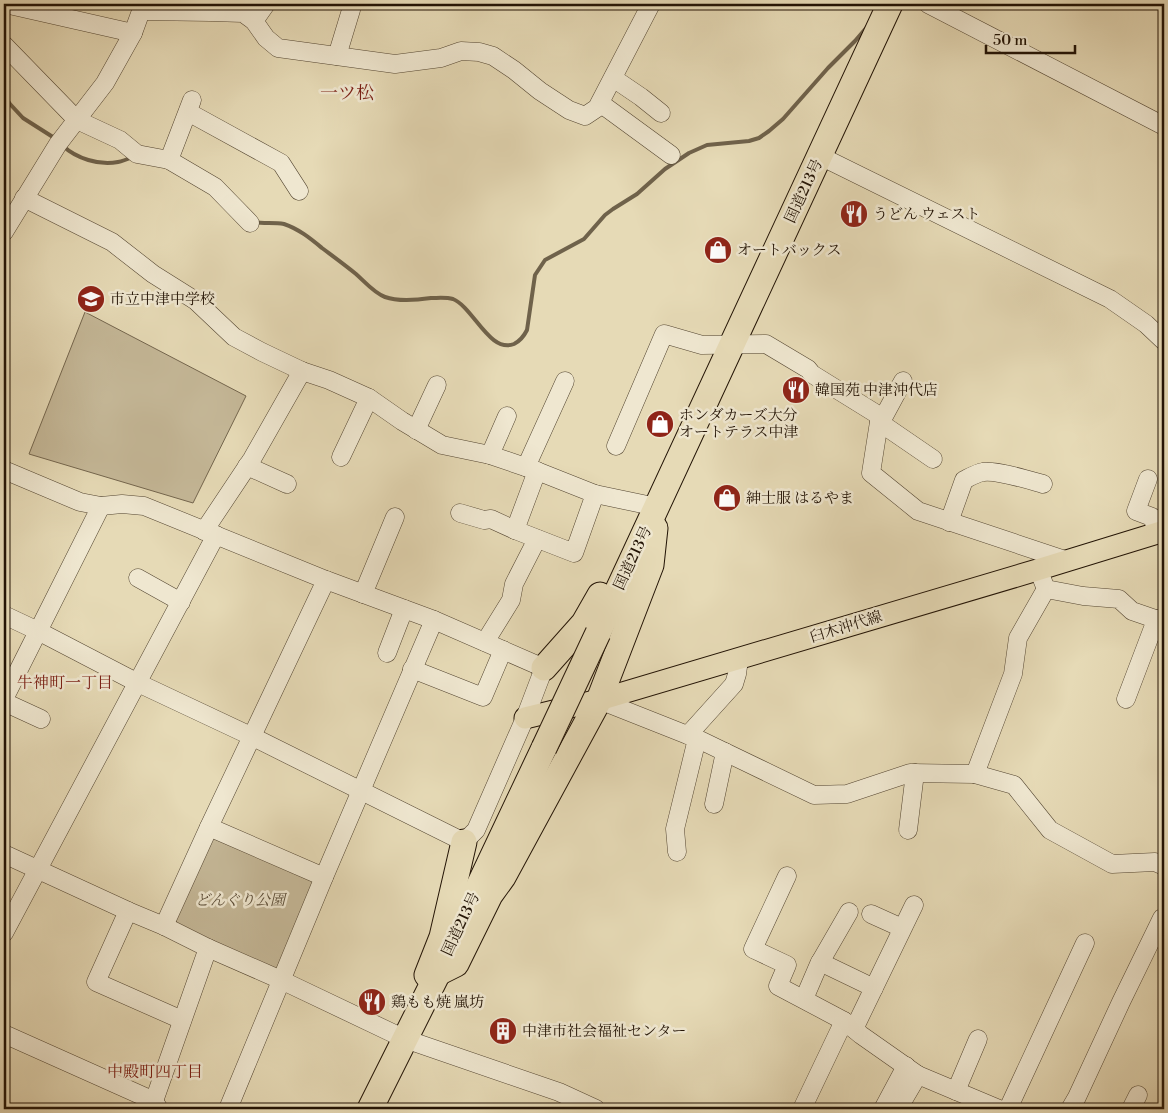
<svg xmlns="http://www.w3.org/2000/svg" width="1168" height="1113" viewBox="0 0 1168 1113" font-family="'Libre Bodoni','Noto Serif JP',serif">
	<rect width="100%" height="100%" fill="#e6dab6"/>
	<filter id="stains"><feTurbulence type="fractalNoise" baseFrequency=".004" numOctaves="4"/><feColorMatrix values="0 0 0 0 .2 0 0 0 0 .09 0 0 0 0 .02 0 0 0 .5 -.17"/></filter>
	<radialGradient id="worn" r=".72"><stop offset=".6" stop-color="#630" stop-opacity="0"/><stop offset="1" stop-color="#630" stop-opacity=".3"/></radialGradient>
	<g fill="#c5b898" stroke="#74664e">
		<polygon points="85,312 246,396 193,503 29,454"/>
		<polygon points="221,835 313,878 317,888 282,968 272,971 178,927 174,916 209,838"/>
	</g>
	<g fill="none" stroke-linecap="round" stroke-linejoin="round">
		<g stroke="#6f624b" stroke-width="4">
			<polyline points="4,95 10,104 23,118 56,139"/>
			<path d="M 63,146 C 76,158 99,166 118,162 C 123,161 128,159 133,157"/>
			<path d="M 254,222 C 264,224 274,222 284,224 C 299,229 311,239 322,248 C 334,257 345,265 356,274 C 365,282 374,293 385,297 C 399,302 417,300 431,298 C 438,298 446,297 453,299 C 473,307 490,354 514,344 C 520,341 524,336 527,330 L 535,275 L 545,260 L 584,239 L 605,215 L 613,209 L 637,194 L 665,169 L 689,153 L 707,145 L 749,141 L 759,138 L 769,131 L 783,119 L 828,68 L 855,41 L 867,27"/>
		</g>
		<defs>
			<g id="minor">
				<polyline points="5,4 133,33"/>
				<polyline points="928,4 1164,126"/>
				<polyline points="141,11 211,12 243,13 254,21 266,38 278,48 395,64 441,58 461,51 479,52 493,56 514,70 540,91 569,110 585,116 597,108 651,4"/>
				<polyline points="254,21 266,4"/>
				<polyline points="4,45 77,120 120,140 137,154 169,160 215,187 250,223"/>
				<polyline points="337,56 351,10"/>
				<polyline points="613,78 641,97 661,113"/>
				<polyline points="600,103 671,155"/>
				<polyline points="188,112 281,163 299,191"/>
				<polyline points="820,156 1110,299 1146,324 1164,341"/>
				<polyline points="169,160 192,100"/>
				<polyline points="24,198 112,242 153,274 196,301 234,337 262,352 302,371 329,380 369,398 402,421 442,445 490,455 537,471 595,494 657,507"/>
				<polyline points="4,232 58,144 105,83 133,33 141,11 142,4"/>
				<polyline points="883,418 903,381"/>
				<polyline points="879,422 933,459"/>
				<polyline points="416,430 437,385"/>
				<polyline points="616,446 664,334 702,345 766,344 808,369 812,374 883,418 879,422 871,473 918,511 1068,561"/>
				<polyline points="490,455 507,416"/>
				<polyline points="341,457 369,398"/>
				<polyline points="247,466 287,484"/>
				<polyline points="526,467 565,381"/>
				<polyline points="4,470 80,502 101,506 122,504 144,506 326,580 434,620 544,668 525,718 476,830 464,842 253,737 138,683 38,631 4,615"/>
				<polyline points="537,471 515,530 574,553 595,494"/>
				<polyline points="1148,479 1136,511 1152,517 1158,533"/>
				<polyline points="460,513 484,520 491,519 515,530"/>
				<path d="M 949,522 L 964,480 C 970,477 977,473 983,472 C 997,470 1029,480 1043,484"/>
				<polyline points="204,531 252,459 302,371"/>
				<polyline points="138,578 181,602"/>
				<polyline points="1042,579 1046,589 1083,596 1119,599 1132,611 1164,622"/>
				<polyline points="363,594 395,517"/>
				<polyline points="485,642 511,600 514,584 537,539"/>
				<polyline points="387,653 404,609"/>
				<polyline points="412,669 483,697 503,650"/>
				<polyline points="4,699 101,506"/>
				<polyline points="1126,699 1156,620 1164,617"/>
				<polyline points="599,700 700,740 814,795 847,794 910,773 975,774 1014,785 1050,830 1112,864 1155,862 1164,866"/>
				<polyline points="4,702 41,719"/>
				<polyline points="688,735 734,684 737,674 739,659"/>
				<polyline points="975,774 1013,674 1018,638 1046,589"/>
				<polyline points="714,804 725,752"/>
				<polyline points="209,827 324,877"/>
				<polyline points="908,830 915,773"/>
				<polyline points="677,852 675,829 697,739"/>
				<polyline points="4,854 128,911 164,926 208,948 281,980 405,1039 559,1092 596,1109"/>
				<polyline points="787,876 753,949 787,965 778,986 844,1021"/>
				<polyline points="128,911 96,982 182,1020"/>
				<polyline points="871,914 902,928"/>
				<polyline points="164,926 209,827 326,580"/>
				<polyline points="4,933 216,535"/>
				<polyline points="820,962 874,988"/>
				<polyline points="804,999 819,964 849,912"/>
				<polyline points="854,1029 914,905"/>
				<polyline points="4,1034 154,1101 159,1109"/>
				<polyline points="956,1091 978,1039"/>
				<polyline points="154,1101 208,948"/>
				<polyline points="228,1109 324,877 434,620"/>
				<polyline points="802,1109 844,1021 861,1035 918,1075 999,1109"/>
				<polyline points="883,1109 906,1066"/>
				<polyline points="898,1109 918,1075"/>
				<polyline points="1008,1109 1085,943"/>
				<polyline points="1070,1109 1077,1097 1121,1002 1162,918"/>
				<polyline points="1131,1109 1138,1095"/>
			</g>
			<polyline id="major" points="525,718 599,700 1037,570 1164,531"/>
			<g id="highway">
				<polyline points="598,633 890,4"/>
				<polyline points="544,668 584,623 600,595"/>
				<polyline points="473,898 544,748"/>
				<polyline points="438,973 456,964 490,895 503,877 599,700 651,565 655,528"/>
				<polyline points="427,975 442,937 464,842"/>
				<polyline points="370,1109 445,959"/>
			</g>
		</defs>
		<use href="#minor" stroke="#534531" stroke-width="19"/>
		<use href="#major" stroke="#221305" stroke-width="23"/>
		<use href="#highway" stroke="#221305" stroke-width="27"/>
		<use href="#minor" stroke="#efe7d0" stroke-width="18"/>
		<use href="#major" stroke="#e6dab6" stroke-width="21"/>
		<use href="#highway" stroke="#e6dab6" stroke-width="25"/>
		<defs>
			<polyline id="highway-bridge" points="544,748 598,633"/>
		</defs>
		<use href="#highway-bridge" stroke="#221305" stroke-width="27" stroke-linecap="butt"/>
		<use href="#highway-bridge" stroke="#e6dab6" stroke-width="25"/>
	</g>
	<defs>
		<symbol id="restaurant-disc" viewBox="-11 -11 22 22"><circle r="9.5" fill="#8f2418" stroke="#efe7d0"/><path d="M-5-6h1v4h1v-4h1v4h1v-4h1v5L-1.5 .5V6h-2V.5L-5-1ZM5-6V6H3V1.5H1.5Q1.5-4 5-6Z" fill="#fff"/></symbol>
		<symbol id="shop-disc" viewBox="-11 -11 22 22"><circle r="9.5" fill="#8f2418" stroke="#efe7d0"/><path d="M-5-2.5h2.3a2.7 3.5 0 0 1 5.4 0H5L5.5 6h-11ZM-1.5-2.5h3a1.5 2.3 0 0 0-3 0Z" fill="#fff"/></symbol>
		<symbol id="school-disc" viewBox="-11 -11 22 22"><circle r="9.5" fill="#8f2418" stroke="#efe7d0"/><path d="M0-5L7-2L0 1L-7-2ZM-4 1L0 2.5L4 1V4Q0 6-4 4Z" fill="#fff"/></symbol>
		<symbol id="building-disc" viewBox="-11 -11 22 22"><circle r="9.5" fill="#8f2418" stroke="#efe7d0"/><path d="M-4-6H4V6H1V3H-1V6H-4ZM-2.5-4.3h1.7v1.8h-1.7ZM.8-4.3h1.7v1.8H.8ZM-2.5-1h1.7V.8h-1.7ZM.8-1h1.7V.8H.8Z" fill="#fff"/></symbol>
	</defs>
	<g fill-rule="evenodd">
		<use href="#restaurant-disc" x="838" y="198" width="32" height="32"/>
		<use href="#shop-disc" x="702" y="234" width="32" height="32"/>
		<use href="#school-disc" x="75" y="283" width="32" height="32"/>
		<use href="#restaurant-disc" x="780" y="374" width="32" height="32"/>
		<use href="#shop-disc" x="644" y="408" width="32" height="32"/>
		<use href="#shop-disc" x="711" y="482" width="32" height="32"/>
		<use href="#restaurant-disc" x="356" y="986" width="32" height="32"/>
		<use href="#building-disc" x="487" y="1015" width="32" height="32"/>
	</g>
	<g text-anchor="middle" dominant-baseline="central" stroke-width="5" stroke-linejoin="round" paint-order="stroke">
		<g font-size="15" fill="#221305" stroke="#efe7d0">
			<text transform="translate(804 191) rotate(-65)">国道213号</text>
			<text transform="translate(633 558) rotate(-65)">国道213号</text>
			<text transform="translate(846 627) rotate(-17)">臼木沖代線</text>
			<text transform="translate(461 924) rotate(-65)">国道213号</text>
		</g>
		<g font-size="15" fill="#221305" stroke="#efe7d0" text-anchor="start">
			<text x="873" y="214">うどん ウェスト</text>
			<text x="737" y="250">オートバックス</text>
			<text x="110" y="299">市立中津中学校</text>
			<text x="815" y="390">韓国苑 中津沖代店</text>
			<text x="679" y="415">ホンダカーズ大分<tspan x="679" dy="17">オートテラス中津</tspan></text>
			<text x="746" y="498">紳士服 はるやま</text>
			<text x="391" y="1002">鶏もも焼 嵐坊</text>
			<text x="522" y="1031">中津市社会福祉センター</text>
		</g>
		<g font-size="15" font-style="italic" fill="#5b4d38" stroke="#efe7d0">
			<text x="240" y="900">どんぐり公園</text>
		</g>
		<g font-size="16" fill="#7a1f14" stroke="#efe7d0">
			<text x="65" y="683">牛神町一丁目</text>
			<text x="155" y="1072">中殿町四丁目</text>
		</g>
		<g font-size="18" fill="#7a1f14" stroke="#efe7d0">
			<text x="347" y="93">一ツ松</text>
		</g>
	</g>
	<rect width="1168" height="1113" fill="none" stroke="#e6dab6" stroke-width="20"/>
	<rect x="5" y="5" width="1158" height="1103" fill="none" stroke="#221305" stroke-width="2.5"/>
	<rect x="10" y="10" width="1148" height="1093" fill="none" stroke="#221305"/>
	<path d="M986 45v8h89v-8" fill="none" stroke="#221305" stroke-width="2.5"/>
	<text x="993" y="45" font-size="15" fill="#221305" stroke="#efe7d0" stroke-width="4" paint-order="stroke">50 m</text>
	<rect width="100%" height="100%" filter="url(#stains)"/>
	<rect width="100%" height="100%" fill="url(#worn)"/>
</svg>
